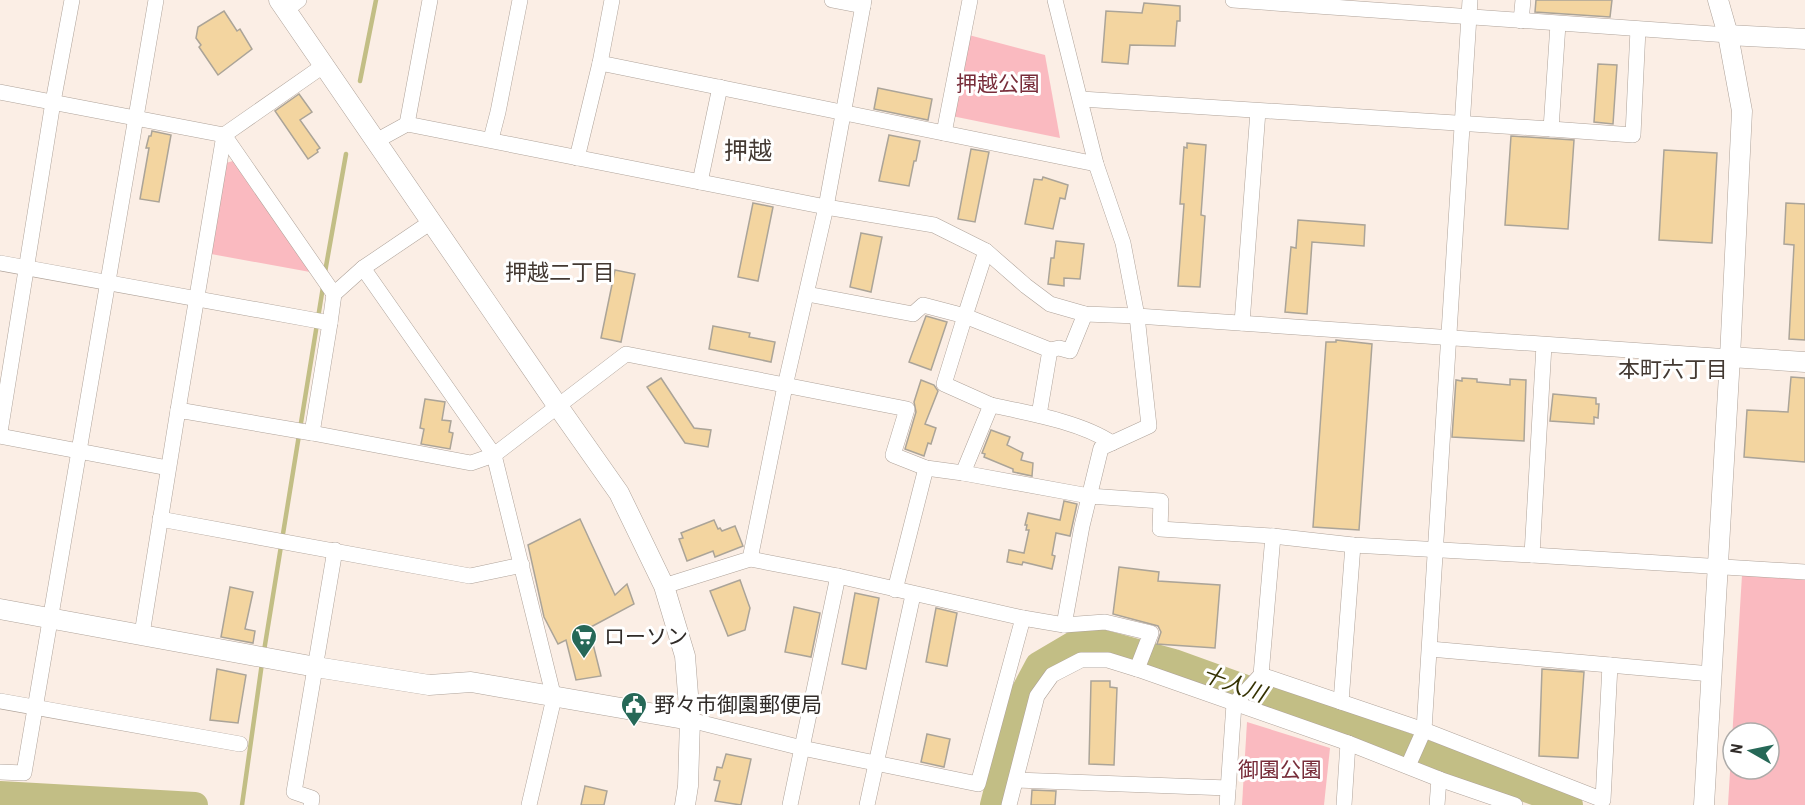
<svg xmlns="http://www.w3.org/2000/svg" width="1805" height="805" viewBox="0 0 1805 805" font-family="'Roboto Condensed','Noto Sans JP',sans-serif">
	<rect width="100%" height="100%" fill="#fbeee5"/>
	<g fill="#fabac0" fill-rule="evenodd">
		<polygon points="965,34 1045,55 1060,138 947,115"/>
		<polygon points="233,161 310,272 211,254 226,163"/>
		<path d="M 1742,575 L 1805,578 L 1805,805 L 1728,805 ZM 1733,733 L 1769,733 L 1769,769 L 1733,769 Z"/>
		<polygon points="1247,722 1330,748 1324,805 1242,805"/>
	</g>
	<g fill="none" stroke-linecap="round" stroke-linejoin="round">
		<g stroke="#c2be85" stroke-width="4.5">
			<polyline points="360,81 376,0"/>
			<polyline points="325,272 346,154"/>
			<polyline points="264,651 323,287"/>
			<polyline points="242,805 262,663"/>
		</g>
		<g stroke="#c2be85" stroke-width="26">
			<polyline points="0,794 195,805"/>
			<polyline points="993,805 1020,699 1038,665 1077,642 1097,641 1174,662 1570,805"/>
		</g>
	</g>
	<g fill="#f3d5a0" stroke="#aba498" stroke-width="1.5">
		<polygon points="1536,0 1612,0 1610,17 1535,12"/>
		<polygon points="1144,3 1180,6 1180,21 1177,21 1175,46 1130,45 1128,64 1102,62 1106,11 1142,13"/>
		<polygon points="224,11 237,31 240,29 252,49 218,75 199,47 201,45 196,38 198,27"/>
		<polygon points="1598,64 1617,65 1613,124 1594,122"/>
		<polygon points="878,88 932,99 928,120 874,109"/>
		<polygon points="299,94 312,112 300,120 320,148 317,150 318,152 308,159 275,111"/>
		<polygon points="152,131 171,135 159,202 140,199 149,148 146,148 149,136 151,136"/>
		<polygon points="889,135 920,141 916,161 914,161 909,186 879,181"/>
		<polygon points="1511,136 1574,140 1568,229 1505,225"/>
		<polygon points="1187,143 1206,145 1201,215 1205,216 1200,287 1178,286 1184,204 1180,204 1184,147 1187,148"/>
		<polygon points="971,149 989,152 975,222 958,219"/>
		<polygon points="1664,150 1717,153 1712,243 1659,240"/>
		<polygon points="1043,177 1068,185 1065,199 1060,198 1053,229 1025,224 1034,179 1042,180"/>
		<polygon points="753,203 773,207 758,281 738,277"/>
		<polygon points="1786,203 1805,204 1805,340 1789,339 1794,245 1784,244"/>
		<polygon points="1298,220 1365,225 1364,246 1312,242 1307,314 1285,312 1291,247 1296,248"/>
		<polygon points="861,233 882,237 871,292 850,287"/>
		<polygon points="1056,241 1084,244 1080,279 1064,278 1064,286 1048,284 1051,258 1054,258"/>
		<polygon points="615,270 635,274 621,342 601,338"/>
		<polygon points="926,316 947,322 931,370 909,362"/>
		<polygon points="713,326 750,333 749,337 775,342 771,362 709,349"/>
		<polygon points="1336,340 1372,344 1359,530 1313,527 1326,342 1336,342"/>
		<polygon points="1791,377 1805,378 1805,462 1744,457 1747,410 1788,412"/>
		<polygon points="661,378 694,428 711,430 708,447 685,443 647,387"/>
		<polygon points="1462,378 1477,379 1477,382 1510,385 1510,379 1526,380 1524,441 1452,437 1456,380 1462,381"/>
		<polygon points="921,380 934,385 938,391 925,424 936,428 931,444 928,443 924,456 905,449 916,412 914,402"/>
		<polygon points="1553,394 1596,398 1596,404 1599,404 1598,418 1594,417 1594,424 1550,421"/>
		<polygon points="425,399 445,402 442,420 451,421 449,432 453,433 450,449 421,444 424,429 420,428"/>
		<polygon points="991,430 1010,437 1007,445 1023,453 1021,460 1033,463 1032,476 1013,472 1013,469 984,457 985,454 982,453"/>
		<polygon points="1064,501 1077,504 1070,536 1056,533 1052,555 1055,556 1052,569 1023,562 1022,565 1007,562 1009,550 1024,553 1029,530 1026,530 1027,525 1025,525 1028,513 1060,520"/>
		<polygon points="580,519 615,595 627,584 634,604 589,628 601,676 576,680 566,640 558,644 544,617 528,545"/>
		<polygon points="714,520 718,529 720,528 722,531 735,526 743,546 715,557 713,551 687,561 679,539 683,538 681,533"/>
		<polygon points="1119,567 1159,572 1158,581 1220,585 1215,648 1157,644 1161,632 1158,626 1113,614"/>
		<polygon points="740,580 750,608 745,630 728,636 710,591"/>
		<polygon points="230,587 253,592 245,629 255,631 253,643 221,637"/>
		<polygon points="855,593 879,598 866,669 842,664"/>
		<polygon points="794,607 820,613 811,657 785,652"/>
		<polygon points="936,608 957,613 947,666 926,662"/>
		<polygon points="217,669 246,675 238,723 210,720"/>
		<polygon points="1542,669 1584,672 1578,758 1539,756"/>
		<polygon points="1091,681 1110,681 1110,687 1117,688 1114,765 1089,764"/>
		<polygon points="927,734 950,739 944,767 921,762"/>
		<polygon points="726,754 751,759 741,805 715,801 720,781 714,780 717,767 722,768"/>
		<polygon points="585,786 607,791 604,805 581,805"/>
		<polygon points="1032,790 1056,791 1055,805 1031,805"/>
	</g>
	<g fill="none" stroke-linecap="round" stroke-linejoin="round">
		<defs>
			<g id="minor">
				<polyline points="832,0 863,6"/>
				<polyline points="1055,0 1096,164 1123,243 1137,316 1149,426 1101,448 1082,526 1064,625"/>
				<polyline points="1233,0 1728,35"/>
				<polyline points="286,10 299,0"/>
				<polyline points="1521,21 1523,0"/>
				<polyline points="600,63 612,0"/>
				<polyline points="0,92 224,135 323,66"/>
				<polyline points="1081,99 1551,129 1558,24"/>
				<polyline points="407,124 430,0"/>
				<polyline points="1551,129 1633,135 1638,29"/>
				<polyline points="944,133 970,0"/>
				<polyline points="224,135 334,294 363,268"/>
				<polyline points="491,139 498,112 520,0"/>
				<polyline points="376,141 407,124 826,207 934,225 986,251 1026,286 1050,304 1085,314 1137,316 1730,357"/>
				<polyline points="577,158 600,63 1096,164"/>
				<polyline points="700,182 720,87"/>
				<polyline points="431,222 363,268 494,455 626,354 907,409 893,455 926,468 963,473 991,405 944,384 965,316 1050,350 1059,348 1070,351 1085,314"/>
				<polyline points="0,263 330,323 312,433 178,410 142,634"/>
				<polyline points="807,294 913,314 923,305 965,316 986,251"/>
				<polyline points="330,323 334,294"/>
				<polyline points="1242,323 1258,111"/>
				<polyline points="1544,345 1532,555 1805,572"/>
				<path d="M 991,405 C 1028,413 1081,422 1112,443"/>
				<polyline points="178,410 224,135"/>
				<polyline points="1039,415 1050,350"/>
				<polyline points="0,432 53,102 72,0"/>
				<polyline points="312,433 471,463 494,455 554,698 529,805"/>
				<polyline points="0,436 168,468"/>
				<polyline points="963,473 1089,496 1161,501 1160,529 1273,536 1353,545 1532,555"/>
				<polyline points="160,519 470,576 522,565"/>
				<polyline points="1273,536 1261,675 1424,730 1603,800 1610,665"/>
				<polyline points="750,559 838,576 1023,618"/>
				<polyline points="664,586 750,559 785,386 826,207 864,0"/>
				<polyline points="895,590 926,468"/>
				<polyline points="1430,649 1711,674"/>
				<polyline points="0,701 240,744"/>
				<polyline points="1341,702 1353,545"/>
				<polyline points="690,720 802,748 978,784 1023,618 1064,625 1105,622 1151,633 1137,669"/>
				<polyline points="1408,766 1424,730 1470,0"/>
				<polyline points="0,772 24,773 156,0"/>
				<polyline points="1016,780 1228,788"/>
				<polyline points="311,805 312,798 294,792 335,550"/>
				<polyline points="790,805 838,576"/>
				<polyline points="867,805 913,595"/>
				<polyline points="1009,805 1037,696 1052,675 1081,660 1108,660 1137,669 1348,743 1439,779 1515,805"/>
				<polyline points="1227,805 1234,704 1261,675"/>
				<polyline points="1344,805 1348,743"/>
				<polyline points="1437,805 1439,779"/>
			</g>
			<g id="tertiary">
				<polyline points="279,0 557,405 619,493 664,586 685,656 690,720 688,786 685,805"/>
				<polyline points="1728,35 1805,39"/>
				<polyline points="1730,357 1805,362"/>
				<polyline points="0,609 316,667 429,685 471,682 690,720"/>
				<polyline points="1704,805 1730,357 1742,111 1728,35 1718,0"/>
			</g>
		</defs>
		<use href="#minor" stroke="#afa39a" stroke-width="16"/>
		<use href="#tertiary" stroke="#afa39a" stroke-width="21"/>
		<use href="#minor" stroke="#fff" stroke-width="15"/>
		<use href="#tertiary" stroke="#fff" stroke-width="20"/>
	</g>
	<defs>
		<symbol id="supermarket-pin" viewBox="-11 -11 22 30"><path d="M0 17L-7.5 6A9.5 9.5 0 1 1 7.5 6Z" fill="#266857" stroke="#fff"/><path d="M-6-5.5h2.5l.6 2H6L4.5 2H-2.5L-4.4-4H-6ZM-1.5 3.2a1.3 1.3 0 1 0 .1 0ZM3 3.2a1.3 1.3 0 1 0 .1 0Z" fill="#fff"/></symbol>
		<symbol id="civic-pin" viewBox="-11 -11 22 30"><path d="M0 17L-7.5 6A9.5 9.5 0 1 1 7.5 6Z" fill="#266857" stroke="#fff"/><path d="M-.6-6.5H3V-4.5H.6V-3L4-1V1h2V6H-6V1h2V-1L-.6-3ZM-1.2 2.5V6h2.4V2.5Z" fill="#fff"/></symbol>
	</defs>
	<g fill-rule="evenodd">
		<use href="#supermarket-pin" x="569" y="622" width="30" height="40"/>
		<use href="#civic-pin" x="619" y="690" width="30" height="40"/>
	</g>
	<g text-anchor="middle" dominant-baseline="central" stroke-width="6" stroke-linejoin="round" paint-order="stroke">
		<g font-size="21" fill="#782d3a" stroke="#fff">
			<text x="998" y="84">押越公園</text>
			<text x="1280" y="770">御園公園</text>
		</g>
		<g font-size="21" fill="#312c29" stroke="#fff" text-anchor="start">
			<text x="604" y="637">ローソン</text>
			<text x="654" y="705">野々市御園郵便局</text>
		</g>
		<g font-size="22" fill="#433932" stroke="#fff">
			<text x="560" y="272">押越二丁目</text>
			<text x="1673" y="369">本町六丁目</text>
		</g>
		<g font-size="22" font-style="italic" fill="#353202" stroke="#fff">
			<text transform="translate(1234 684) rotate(20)">十人川</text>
		</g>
		<g font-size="24" fill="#433932" stroke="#fff">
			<text x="748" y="151">押越</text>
		</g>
	</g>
	<g transform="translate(1751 751) rotate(279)"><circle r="28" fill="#ffffff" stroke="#adaba9" stroke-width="1.5"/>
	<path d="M0-4.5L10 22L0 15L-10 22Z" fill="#266857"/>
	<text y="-9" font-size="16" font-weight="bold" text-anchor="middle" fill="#312c29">N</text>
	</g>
</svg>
